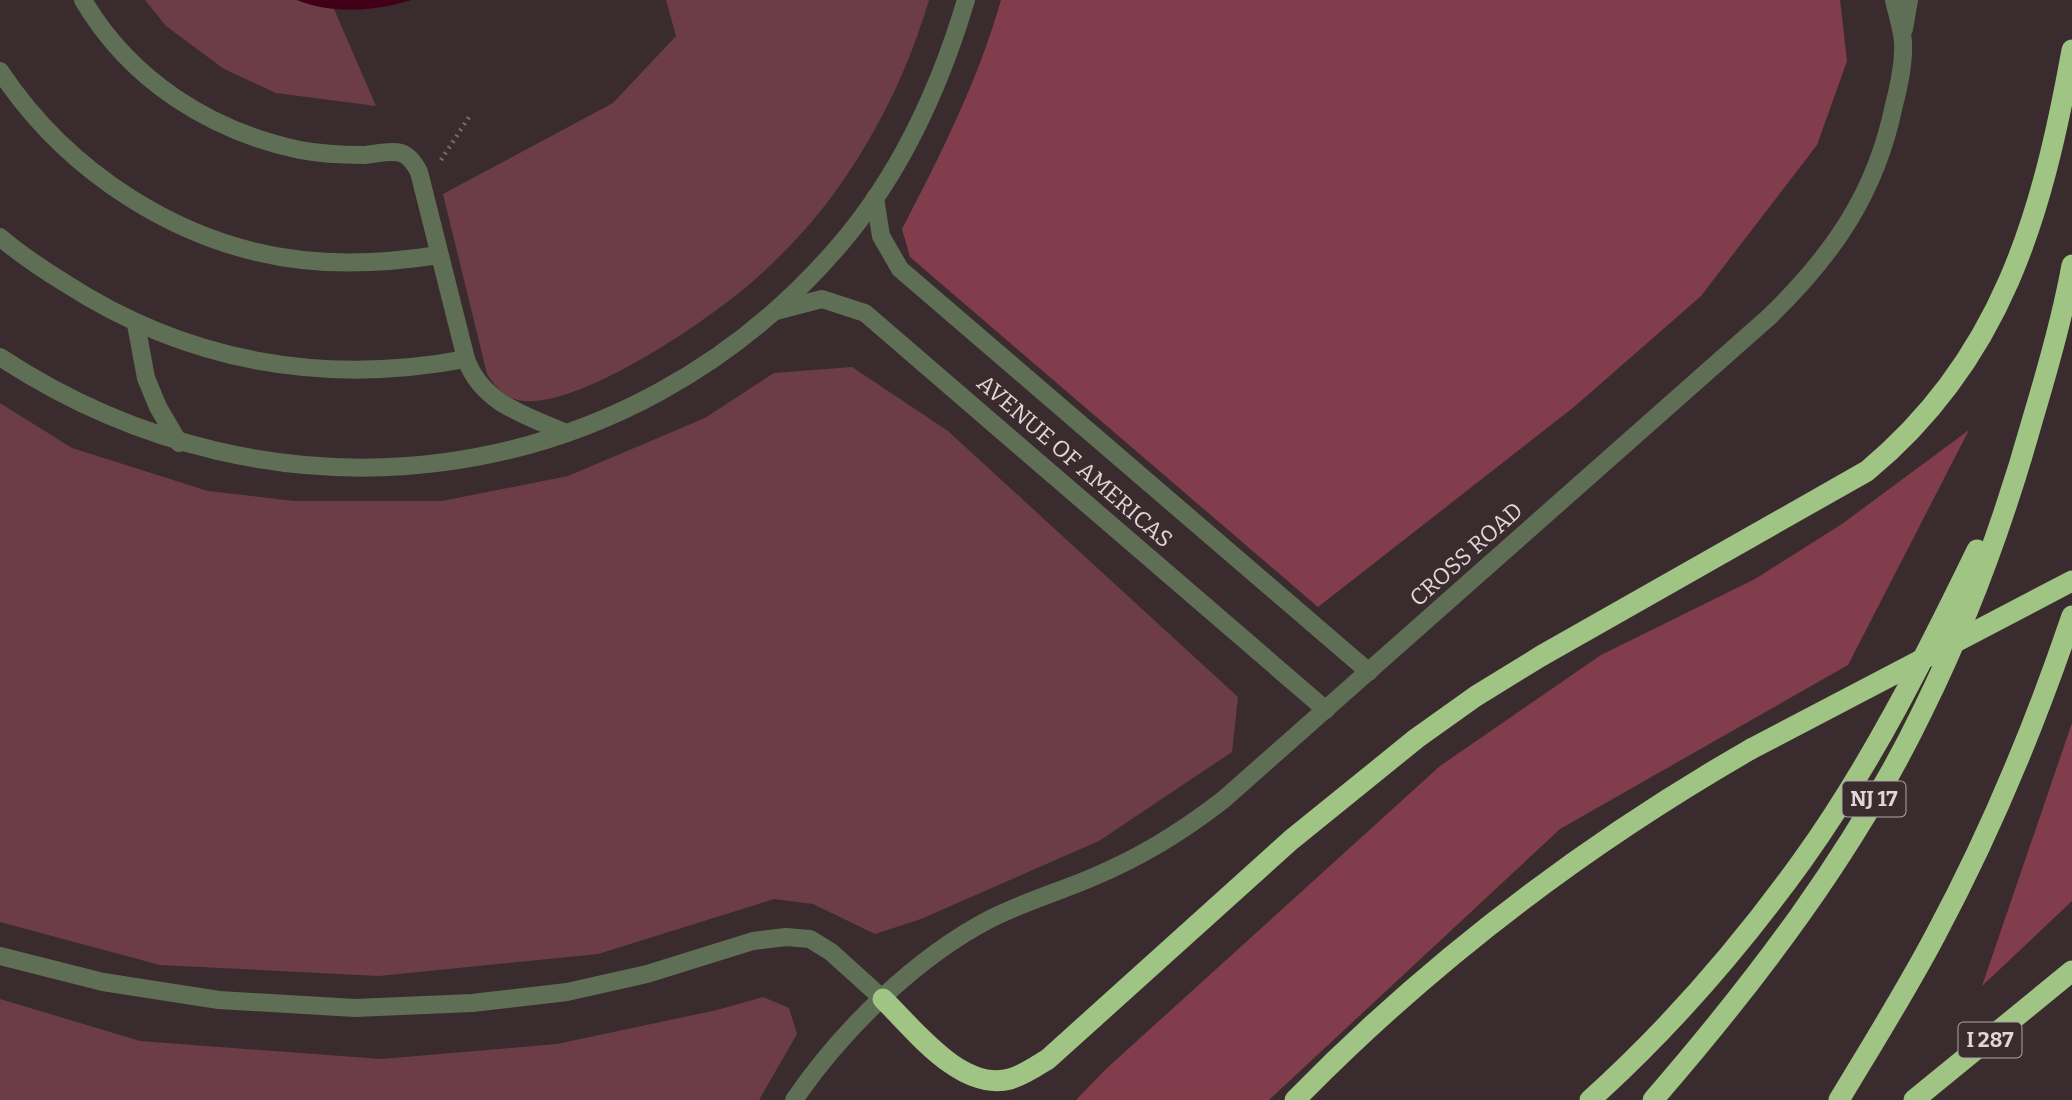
<svg xmlns="http://www.w3.org/2000/svg" width="2072" height="1100" viewBox="0 0 2072 1100" font-family="Bitter,serif">
	<rect width="100%" height="100%" fill="#3a2c2e"/>
	<g fill="#6c3d47">
		<polygon points="145,0 297,0 334,9 376,106 276,93 224,69 166,26"/>
		<path d="M 666,0 L 929,0 C 909,67 880,128 840,185 C 815,221 784,254 751,283 C 707,321 583,406 524,401 C 507,400 495,387 487,374 L 443,194 L 613,103 L 676,36 Z"/>
		<polygon points="852,367 948,431 1238,697 1232,752 1099,841 921,919 875,934 813,904 774,899 598,954 379,976 160,965 0,922 0,403 72,448 208,491 294,501 442,501 568,476 705,418 774,373"/>
		<polygon points="763,997 789,1008 797,1034 759,1100 0,1100 0,999 140,1041 382,1059 557,1044 717,1010"/>
	</g>
	<g fill="#823d4d">
		<path d="M 1001,0 L 1840,0 L 1847,61 L 1817,145 L 1701,296 L 1574,407 L 1318,607 L 910,257 L 902,229 C 941,154 978,81 1001,0 Z"/>
		<polygon points="1969,430 1848,665 1560,829 1269,1100 1076,1100 1106,1069 1440,766 1601,655 1755,579 1842,524"/>
		<polygon points="2072,723 2072,901 1982,986"/>
	</g>
	<path fill="#420018" d="M 297,0 L 412,0 C 375,11 334,15 297,0 Z"/>
	<g fill="none" stroke-linecap="round" stroke-linejoin="round">
		<polyline stroke="#75696b" stroke-width="4.5" stroke-dasharray="2 5" stroke-linecap="butt" points="441,160 469,117"/>
		<g stroke="#5f6f55" stroke-width="18">
			<path d="M 83,0 C 130,80 210,131 300,150 C 321,154 343,155 364,155 C 376,154 390,150 401,153 C 410,156 415,164 419,172 L 466,359 C 482,404 526,415 566,433"/>
			<polyline points="1904,29 1909,0"/>
			<path d="M 0,71 C 67,172 180,246 302,260 C 347,265 394,262 439,255"/>
			<polyline points="875,198 881,236 900,269 1369,672"/>
			<path d="M 0,237 C 20,254 42,269 65,283 C 187,362 323,386 466,359"/>
			<polyline points="776,311 822,299 865,313 1326,710"/>
			<polyline points="136,324 146,378 158,407 179,443"/>
			<path d="M 0,357 C 275,538 629,495 843,241 C 902,171 940,87 966,0"/>
			<polyline points="0,956 103,982 219,1000 355,1008 472,1003 567,992 647,974 753,941 786,937 810,939 831,952 883,999"/>
			<path d="M 794,1100 C 842,1030 916,957 992,918 C 1024,902 1058,892 1091,878 C 1141,857 1180,833 1223,800 L 1769,317 C 1833,255 1876,193 1894,105 C 1899,86 1904,62 1903,42 C 1902,28 1897,14 1894,0"/>
		</g>
		<g stroke="#9fc483" stroke-width="21">
			<path d="M 883,999 C 914,1029 961,1092 1010,1079 C 1024,1075 1035,1067 1048,1059 L 1291,840 L 1417,738 L 1476,696 L 1541,656 L 1867,471 C 2002,359 2042,216 2072,50"/>
			<path d="M 1295,1100 C 1430,962 1584,845 1751,749"/>
			<path d="M 1590,1100 C 1669,1029 1740,947 1802,861 C 1871,765 1925,657 1977,550"/>
			<path d="M 1653,1100 C 1756,981 1854,853 1923,710 C 1969,617 2005,518 2033,418 C 2048,368 2063,316 2072,265"/>
			<path d="M 1839,1100 C 1872,1045 1906,991 1936,934 C 1990,833 2035,725 2072,616"/>
			<polyline points="1914,1100 2072,971"/>
		</g>
		<polyline stroke="#9fc483" stroke-width="21" points="1751,749 2072,581"/>
	</g>
	<g text-anchor="middle" dominant-baseline="central" stroke-width="6" stroke-linejoin="round" paint-order="stroke">
		<g fill="#3a2c2e" stroke="#aea4a5" stroke-width="2">
			<rect x="1842.5" y="781.5" width="63" height="35" rx="5"/>
			<rect x="1958.5" y="1022.5" width="63" height="35" rx="5"/>
		</g>
		<g font-size="21" font-weight="bold" fill="#e0d7d8">
			<text x="1874" y="799">NJ 17</text>
			<text x="1990" y="1040">I 287</text>
		</g>
		<g font-size="23" fill="#e0d7d8" stroke="#3a2c2e">
			<text transform="translate(1075 461) rotate(41)">AVENUE OF AMERICAS</text>
			<text transform="translate(1466 554) rotate(-42)">CROSS ROAD</text>
		</g>
	</g>
</svg>
